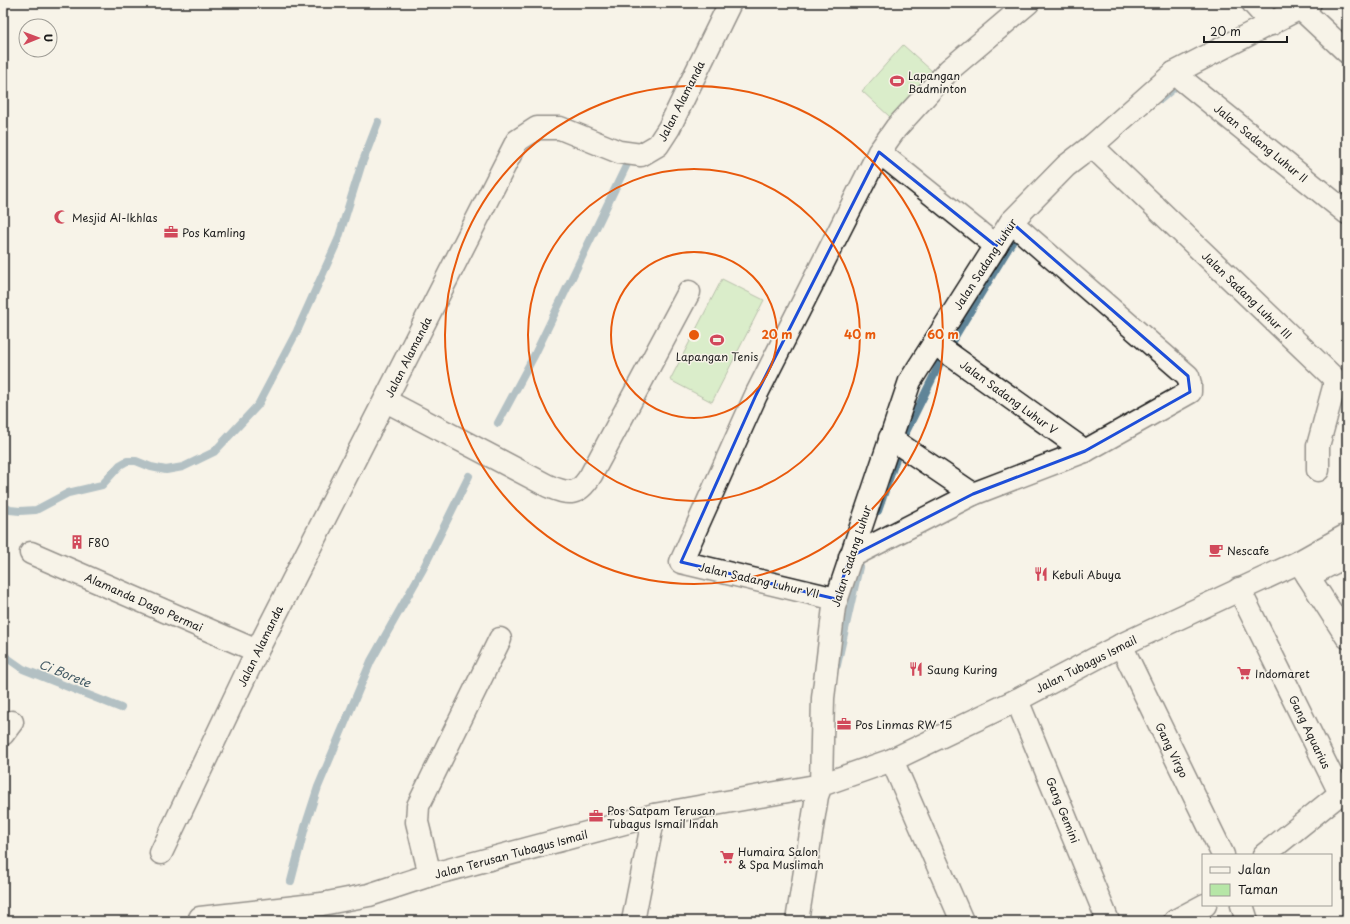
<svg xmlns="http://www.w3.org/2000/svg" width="1350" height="924" viewBox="0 0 1350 924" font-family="'Playpen Sans',sans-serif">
	<rect width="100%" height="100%" fill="#f7f3e8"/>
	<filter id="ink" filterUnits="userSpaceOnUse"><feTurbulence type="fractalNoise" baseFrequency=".025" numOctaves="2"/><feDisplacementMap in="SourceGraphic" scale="8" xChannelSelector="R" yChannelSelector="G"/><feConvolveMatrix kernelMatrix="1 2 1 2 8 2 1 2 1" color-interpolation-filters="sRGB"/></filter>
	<g filter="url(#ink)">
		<g fill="#b6e6a6" stroke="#698161">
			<polygon points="903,45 932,71 890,117 862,91"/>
			<polygon points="722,279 764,300 712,402 670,380"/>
		</g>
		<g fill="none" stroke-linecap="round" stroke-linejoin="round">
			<g stroke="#5e8498" stroke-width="8">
				<polyline points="1161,99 1176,86"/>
				<polyline points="951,343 1014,239"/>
				<polyline points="498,423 535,354 627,164"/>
				<polyline points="903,438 941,361"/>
				<polyline points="3,506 10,510 20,511 36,510 68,493 102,485 120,465 127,461 136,461 151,467 166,470 183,467 214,452 258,405 297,331 338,240 361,166 378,122"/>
				<polyline points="878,511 898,453"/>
				<polyline points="3,655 23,669 121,708"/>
				<polyline points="837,665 861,558"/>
				<polyline points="291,881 305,827 318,787 371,661 423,569 469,476"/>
			</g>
			<defs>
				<g id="minor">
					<polyline points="1253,3 1272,24"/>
					<polyline points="1300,8 1347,52"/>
					<polyline points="1174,73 1347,213"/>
					<polyline points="1092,146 1334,378 1334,387 1318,446 1318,470"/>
					<polyline points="879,152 996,246"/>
					<polyline points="934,343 1085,451"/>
					<path d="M 386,401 L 548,486 C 570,495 578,496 591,475 L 689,292"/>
					<polyline points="890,438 973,494"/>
					<polyline points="31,553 257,651"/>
					<polyline points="850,557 973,494 1085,451 1190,392 1190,384 1188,376 1011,222"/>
					<polyline points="1299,562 1347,637"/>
					<polyline points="1308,576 1347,556"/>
					<polyline points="1239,589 1338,789"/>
					<polyline points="836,599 681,562 756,395 879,152 896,128 949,70 1028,3"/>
					<polyline points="1121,645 1223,855"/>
					<polyline points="1017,700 1108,921"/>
					<polyline points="3,734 12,722"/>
					<polyline points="892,760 962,921"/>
					<polyline points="161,853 257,651 517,141 537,128 560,128 619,152 641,155 658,145 669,128 730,3"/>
					<polyline points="1264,855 1347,788"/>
					<polyline points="430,875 417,822 418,806 500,639"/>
					<polyline points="1242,905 1247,921"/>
					<polyline points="200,918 322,904 369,895 430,875 654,815 821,785 823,698 834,607 910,381 1011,222 1066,166 1092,146 1174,73 1310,3"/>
					<polyline points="633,921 654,815"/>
					<polyline points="1175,921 1205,905"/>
				</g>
				<polyline id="major" points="797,921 817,796 821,785 892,760 1017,700 1121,645 1299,562 1347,535"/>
			</defs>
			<use href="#minor" stroke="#1c1c1c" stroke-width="25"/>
			<use href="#major" stroke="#1c1c1c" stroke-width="25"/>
			<use href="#minor" stroke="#f7f3e8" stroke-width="22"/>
			<use href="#major" stroke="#f7f3e8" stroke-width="22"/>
		</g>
	</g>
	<path d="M0 0H1350V924H0ZM 879,152 L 996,246 L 1011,222 L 1188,376 L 1190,392 L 1085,451 L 973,494 L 850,557 L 836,599 L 681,562 L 756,395 Z" fill="#f7f3e8" fill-opacity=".55" fill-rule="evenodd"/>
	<path fill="none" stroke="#1d4ed8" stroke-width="3" stroke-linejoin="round" d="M 879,152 L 996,246 L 1011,222 L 1188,376 L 1190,392 L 1085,451 L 973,494 L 850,557 L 836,599 L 681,562 L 756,395 Z"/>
	<g fill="none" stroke="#e8590c" stroke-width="2">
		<circle cx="694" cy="335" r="83"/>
		<circle cx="694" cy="335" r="166"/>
		<circle cx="694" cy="335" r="249"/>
	</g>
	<defs>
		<symbol id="stadium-bare" viewBox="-9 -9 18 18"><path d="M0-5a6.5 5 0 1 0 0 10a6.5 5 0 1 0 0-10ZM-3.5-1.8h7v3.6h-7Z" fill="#d1495b" stroke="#f7f3e8" stroke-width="2.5" paint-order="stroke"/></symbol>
		<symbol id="mosque-bare" viewBox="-9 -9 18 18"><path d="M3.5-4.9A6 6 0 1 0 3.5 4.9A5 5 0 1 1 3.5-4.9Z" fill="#d1495b" stroke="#f7f3e8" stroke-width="2.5" paint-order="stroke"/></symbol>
		<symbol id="office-bare" viewBox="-9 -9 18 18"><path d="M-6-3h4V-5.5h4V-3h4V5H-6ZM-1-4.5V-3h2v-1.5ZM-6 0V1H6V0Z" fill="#d1495b" stroke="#f7f3e8" stroke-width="2.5" paint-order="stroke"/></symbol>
		<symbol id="building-bare" viewBox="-9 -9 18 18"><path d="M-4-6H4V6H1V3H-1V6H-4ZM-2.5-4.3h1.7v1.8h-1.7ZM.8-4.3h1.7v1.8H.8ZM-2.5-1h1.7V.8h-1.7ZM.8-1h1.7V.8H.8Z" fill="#d1495b" stroke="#f7f3e8" stroke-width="2.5" paint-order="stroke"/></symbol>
		<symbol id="cafe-bare" viewBox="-9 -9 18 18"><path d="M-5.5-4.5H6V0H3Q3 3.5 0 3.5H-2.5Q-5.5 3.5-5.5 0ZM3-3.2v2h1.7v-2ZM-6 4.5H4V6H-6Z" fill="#d1495b" stroke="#f7f3e8" stroke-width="2.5" paint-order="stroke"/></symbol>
		<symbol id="restaurant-bare" viewBox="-9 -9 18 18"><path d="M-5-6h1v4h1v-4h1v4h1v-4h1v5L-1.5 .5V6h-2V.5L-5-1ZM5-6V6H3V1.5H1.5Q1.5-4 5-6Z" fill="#d1495b" stroke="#f7f3e8" stroke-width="2.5" paint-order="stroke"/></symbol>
		<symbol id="supermarket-bare" viewBox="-9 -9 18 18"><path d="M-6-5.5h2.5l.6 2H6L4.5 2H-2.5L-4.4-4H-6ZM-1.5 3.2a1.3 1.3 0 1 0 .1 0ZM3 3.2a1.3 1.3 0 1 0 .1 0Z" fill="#d1495b" stroke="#f7f3e8" stroke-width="2.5" paint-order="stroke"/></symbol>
	</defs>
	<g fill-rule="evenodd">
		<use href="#stadium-bare" x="887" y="71" width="20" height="20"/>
		<use href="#mosque-bare" x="51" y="207" width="20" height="20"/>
		<use href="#office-bare" x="161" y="222" width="20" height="20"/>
		<use href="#stadium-bare" x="707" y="330" width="20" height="20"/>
		<use href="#building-bare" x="67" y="532" width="20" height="20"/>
		<use href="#cafe-bare" x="1206" y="540" width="20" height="20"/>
		<use href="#restaurant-bare" x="1031" y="564" width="20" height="20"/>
		<use href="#restaurant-bare" x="906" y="659" width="20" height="20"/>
		<use href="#supermarket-bare" x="1234" y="663" width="20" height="20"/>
		<use href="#office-bare" x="834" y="714" width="20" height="20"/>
		<use href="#office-bare" x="586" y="806" width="20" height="20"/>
		<use href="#supermarket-bare" x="717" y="847" width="20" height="20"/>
	</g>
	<g text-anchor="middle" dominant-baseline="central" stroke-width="3" stroke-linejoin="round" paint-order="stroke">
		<g font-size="11" fill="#1c1c1c" stroke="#f7f3e8" text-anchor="start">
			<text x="908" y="75">Lapangan<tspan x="908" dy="13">Badminton</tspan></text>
			<text x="72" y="217">Mesjid Al-Ikhlas</text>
			<text x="182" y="232">Pos Kamling</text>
			<text x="717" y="356" text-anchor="middle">Lapangan Tenis</text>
			<text x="88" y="542">F80</text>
			<text x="1227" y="550">Nescafe</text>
			<text x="1052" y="574">Kebuli Abuya</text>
			<text x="927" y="669">Saung Kuring</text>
			<text x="1255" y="673">Indomaret</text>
			<text x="855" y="724">Pos Linmas RW 15</text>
			<text x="607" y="810">Pos Satpam Terusan<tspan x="607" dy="13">Tubagus Ismail Indah</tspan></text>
			<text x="738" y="851">Humaira Salon<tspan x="738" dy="13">&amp; Spa Muslimah</tspan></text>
		</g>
		<g font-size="11" fill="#1c1c1c" stroke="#f7f3e8">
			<text transform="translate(681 101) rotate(-63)">Jalan Alamanda</text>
			<text transform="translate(1261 143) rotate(39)">Jalan Sadang Luhur II</text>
			<text transform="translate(985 264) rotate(-57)">Jalan Sadang Luhur</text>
			<text transform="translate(1247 295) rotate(44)">Jalan Sadang Luhur III</text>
			<text transform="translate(408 357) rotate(-63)">Jalan Alamanda</text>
			<text transform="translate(1009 397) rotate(36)">Jalan Sadang Luhur V</text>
			<text transform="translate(851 556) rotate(-72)">Jalan Sadang Luhur</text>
			<text transform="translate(759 580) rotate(13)">Jalan Sadang Luhur VII</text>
			<text transform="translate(144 602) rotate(24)">Alamanda Dago Permai</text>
			<text transform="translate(260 646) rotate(-64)">Jalan Alamanda</text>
			<text transform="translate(1086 664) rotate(-27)">Jalan Tubagus Ismail</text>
			<text transform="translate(1310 732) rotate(64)">Gang Aquarius</text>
			<text transform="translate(1172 750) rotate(64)">Gang Virgo</text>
			<text transform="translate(1063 810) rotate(68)">Gang Gemini</text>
			<text transform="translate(511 854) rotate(-15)">Jalan Terusan Tubagus Ismail</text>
		</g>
		<g font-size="12" font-style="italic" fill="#425964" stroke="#f7f3e8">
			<text transform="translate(65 673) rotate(22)">Ci Borete</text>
		</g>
	</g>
	<circle cx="694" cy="335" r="6" fill="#e8590c" stroke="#f7f3e8" stroke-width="2"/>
	<g font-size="12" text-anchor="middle" font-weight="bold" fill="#e8590c" stroke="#f7f3e8" stroke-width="3" stroke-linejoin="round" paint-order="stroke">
		<text x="777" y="339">20 m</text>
		<text x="860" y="339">40 m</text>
		<text x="943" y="339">60 m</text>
	</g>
	<rect width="1350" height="924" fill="none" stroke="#f7f3e8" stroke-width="16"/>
	<rect x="8" y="8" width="1334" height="908" fill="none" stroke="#1c1c1c" stroke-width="1.5" filter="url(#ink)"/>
	<rect x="1202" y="854" width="130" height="52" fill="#f7f3e8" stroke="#9f9d96"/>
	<rect x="1210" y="867" width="20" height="6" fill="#f7f3e8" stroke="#9f9d96"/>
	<text x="1238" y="874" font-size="12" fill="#1c1c1c">Jalan</text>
	<rect x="1210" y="884" width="20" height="12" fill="#b6e6a6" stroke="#9f9d96"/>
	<text x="1238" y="894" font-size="12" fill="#1c1c1c">Taman</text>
	<g transform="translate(38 38) rotate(89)"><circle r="19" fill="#f7f3e8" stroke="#9f9d96"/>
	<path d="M0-3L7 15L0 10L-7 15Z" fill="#d1495b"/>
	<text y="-6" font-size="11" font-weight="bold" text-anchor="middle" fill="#1c1c1c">U</text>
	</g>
	<path d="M1204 36v6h83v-6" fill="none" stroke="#1c1c1c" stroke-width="2"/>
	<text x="1210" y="36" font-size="12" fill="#1c1c1c" stroke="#f7f3e8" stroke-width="3" paint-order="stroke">20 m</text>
</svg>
